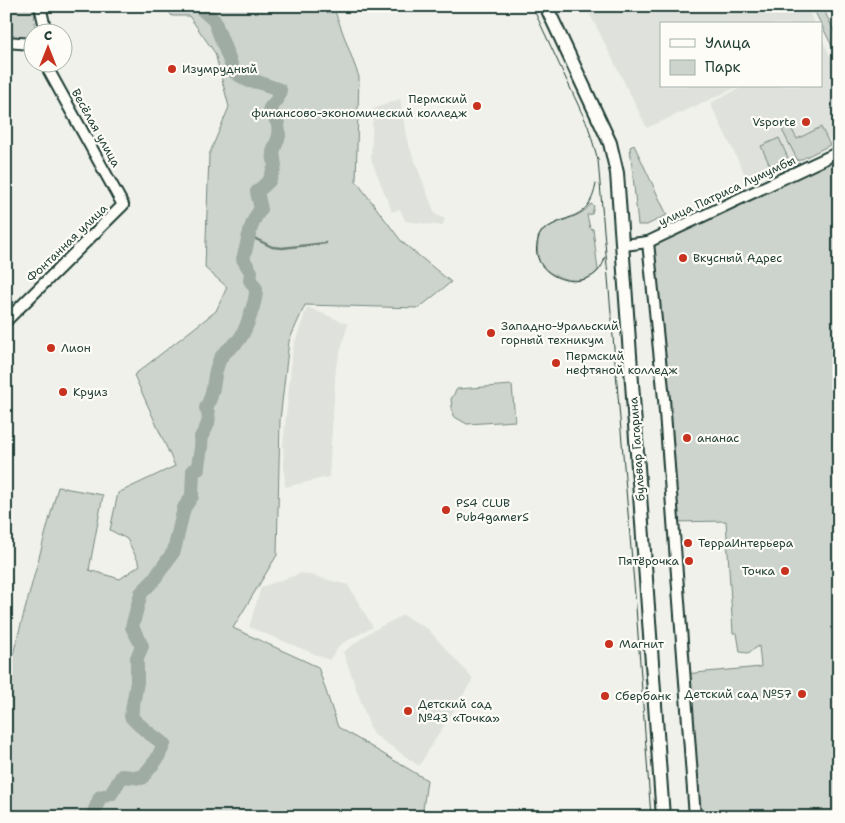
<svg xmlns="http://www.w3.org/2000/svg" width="845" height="823" viewBox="0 0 845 823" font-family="'Shantell Sans',sans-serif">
	<rect width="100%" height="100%" fill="#f0f1eb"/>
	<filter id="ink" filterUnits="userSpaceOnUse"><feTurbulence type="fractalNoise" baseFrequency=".02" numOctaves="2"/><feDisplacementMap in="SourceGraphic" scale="10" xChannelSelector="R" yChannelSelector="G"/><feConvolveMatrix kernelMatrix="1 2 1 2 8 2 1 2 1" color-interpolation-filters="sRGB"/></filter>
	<g filter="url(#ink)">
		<g fill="#dfe2dc">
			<polygon points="586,6 806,6 815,24 661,24 661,86 740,86 647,128"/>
			<polygon points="821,37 839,74 839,134 748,181 710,103 744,86 821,86"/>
			<polygon points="400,99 407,140 435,214 445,219 442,226 405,221 400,209 392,212 371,159 373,109"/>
			<polygon points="307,307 348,324 336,367 329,477 285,487 283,445 293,348"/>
			<polygon points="302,573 348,585 373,627 341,644 329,660 249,627 261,587"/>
			<polygon points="403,615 428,629 473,679 419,766 372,733 343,652 370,632"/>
		</g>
		<g fill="#cdd3cd" stroke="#768880">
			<polygon points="6,6 34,6 35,28 28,39 6,37"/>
			<polygon points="164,6 333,6 359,77 356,181 402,242 451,282 419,308 305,305 289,341 280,420 277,555 233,628 318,667 338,727 427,780 422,817 6,817 6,680 58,487 103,495 89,570 120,579 140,565 127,539 110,530 118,493 175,466 134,375 216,311 227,287 205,268 209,155 229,107 215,53 189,16 172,16"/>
			<polygon points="812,6 822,6 839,41 839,60"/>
			<polygon points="790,126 797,139 821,127 830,145 798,161 782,130"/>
			<polygon points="779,138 788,158 770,166 761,146"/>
			<polygon points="634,145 667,215 647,225 638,225 630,147"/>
			<polygon points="839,152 839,817 695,817 684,674 761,667 759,646 748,653 740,652 737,633 733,633 726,521 673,522 648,242"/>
			<path d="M 591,204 L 594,206 L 592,214 L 587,215 L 590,228 L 593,229 L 598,270 C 586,288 552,280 541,264 C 536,256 538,246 538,237 C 551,218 578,222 591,204 Z"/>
			<polygon points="512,385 515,421 467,424 453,416 451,399 457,389"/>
		</g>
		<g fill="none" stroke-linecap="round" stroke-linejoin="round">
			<polyline stroke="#6c8077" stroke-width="2.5" points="250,236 272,247 282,248 326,243"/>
			<path stroke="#9faca4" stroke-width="14" d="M 92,817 L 100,797 L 111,794 L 122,776 L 142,778 L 157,759 L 164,744 C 157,739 134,722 131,716 L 137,682 L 137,658 L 142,646 L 132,627 L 141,593 L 153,581 L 174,551 L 184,508 L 192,496 L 193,470 L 198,469 C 198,457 203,449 201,437 C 207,427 212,419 206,408 C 216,390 212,380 218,364 C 221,353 230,349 238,341 C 245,334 257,299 256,289 L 250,280 L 251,272 L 243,259 C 249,240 249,223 261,209 L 257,192 L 269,181 L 275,166 L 273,152 L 279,136 L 278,124 L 270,108 L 277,100 L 280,90 L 258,82 L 249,81 L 234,72 L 214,20 L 198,6"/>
			<defs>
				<g id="minor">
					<polyline points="40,6 46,32"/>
					<polyline points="6,42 32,44"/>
					<polyline points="648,242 664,399 695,817"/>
					<polyline points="624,245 648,242 839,152"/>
					<polyline points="6,321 123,205 49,71 47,62"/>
				</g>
				<polyline id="major" points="546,6 610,143 617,173 663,817"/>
			</defs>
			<use href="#minor" stroke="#1f3d34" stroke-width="14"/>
			<use href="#major" stroke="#1f3d34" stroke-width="16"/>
			<use href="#minor" stroke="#fdfcf7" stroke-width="10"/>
			<use href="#major" stroke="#fdfcf7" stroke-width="12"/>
			<g stroke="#1f3d34" stroke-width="1">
				<polyline points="532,6 588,126 598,160 636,607 651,817"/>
				<path d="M 596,184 C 589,223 566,212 541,232 C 517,279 596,301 605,257"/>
			</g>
		</g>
	</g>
	<g fill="#c8321e" stroke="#fdfcf7" stroke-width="2">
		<circle cx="172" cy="69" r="5"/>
		<circle cx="477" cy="106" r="5"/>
		<circle cx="806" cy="122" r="5"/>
		<circle cx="683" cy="258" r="5"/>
		<circle cx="491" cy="333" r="5"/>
		<circle cx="51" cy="348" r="5"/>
		<circle cx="556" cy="363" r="5"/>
		<circle cx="63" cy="392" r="5"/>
		<circle cx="687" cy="438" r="5"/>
		<circle cx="446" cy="510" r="5"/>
		<circle cx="688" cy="543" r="5"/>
		<circle cx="689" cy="561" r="5"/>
		<circle cx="785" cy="571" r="5"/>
		<circle cx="609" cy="644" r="5"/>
		<circle cx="802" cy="694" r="5"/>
		<circle cx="605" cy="696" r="5"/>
		<circle cx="408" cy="711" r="5"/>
	</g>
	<g text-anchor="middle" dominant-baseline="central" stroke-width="4.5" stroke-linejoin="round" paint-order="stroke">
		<g font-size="12" fill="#1f3d34" stroke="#fdfcf7" text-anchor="start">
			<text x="182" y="69">Изумрудный</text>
			<text x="467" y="99" text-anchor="end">Пермский<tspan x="467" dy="14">финансово-экономический колледж</tspan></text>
			<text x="796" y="122" text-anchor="end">Vsporte</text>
			<text x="693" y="258">Вкусный Адрес</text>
			<text x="501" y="326">Западно-Уральский<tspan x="501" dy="14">горный техникум</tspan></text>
			<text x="61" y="348">Лион</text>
			<text x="566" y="356">Пермский<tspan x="566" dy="14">нефтяной колледж</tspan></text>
			<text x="73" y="392">Круиз</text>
			<text x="697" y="438">ананас</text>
			<text x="456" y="503">PS4 CLUB<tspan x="456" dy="14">Pub4gamerS</tspan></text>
			<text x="698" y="543">ТерраИнтерьера</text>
			<text x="679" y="561" text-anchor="end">Пятёрочка</text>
			<text x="775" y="571" text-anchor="end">Точка</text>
			<text x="619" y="644">Магнит</text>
			<text x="792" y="694" text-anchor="end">Детский сад №57</text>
			<text x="615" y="696">Сбербанк</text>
			<text x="418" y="704">Детский сад<tspan x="418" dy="14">№43 «Точка»</tspan></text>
		</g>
		<g font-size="12" fill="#1f3d34" stroke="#fdfcf7">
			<text transform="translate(96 128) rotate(61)">Весёлая улица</text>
			<text transform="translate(727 191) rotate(-25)">улица Патриса Лумумбы</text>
			<text transform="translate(67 243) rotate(-44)">Фонтанная улица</text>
			<text transform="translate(637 449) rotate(-94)">бульвар Гагарина</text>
		</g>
	</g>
	<rect width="845" height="823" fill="none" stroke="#fdfcf7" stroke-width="25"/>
	<rect x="12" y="12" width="820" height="798" fill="none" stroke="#1f3d34" stroke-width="2" filter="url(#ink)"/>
	<rect x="660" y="22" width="162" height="65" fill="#fdfcf7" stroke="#a4b0a9"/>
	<rect x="670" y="39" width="25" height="8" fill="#fdfcf7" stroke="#a4b0a9"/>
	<text x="705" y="48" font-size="15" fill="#1f3d34">Улица</text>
	<rect x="670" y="60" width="25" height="15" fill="#cdd3cd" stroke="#a4b0a9"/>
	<text x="705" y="72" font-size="15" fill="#1f3d34">Парк</text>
	<g transform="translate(48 48)"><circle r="24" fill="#fdfcf7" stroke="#a4b0a9"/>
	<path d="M0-4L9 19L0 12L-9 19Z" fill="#c8321e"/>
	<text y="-8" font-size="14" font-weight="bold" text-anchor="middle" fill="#1f3d34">С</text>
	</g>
</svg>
